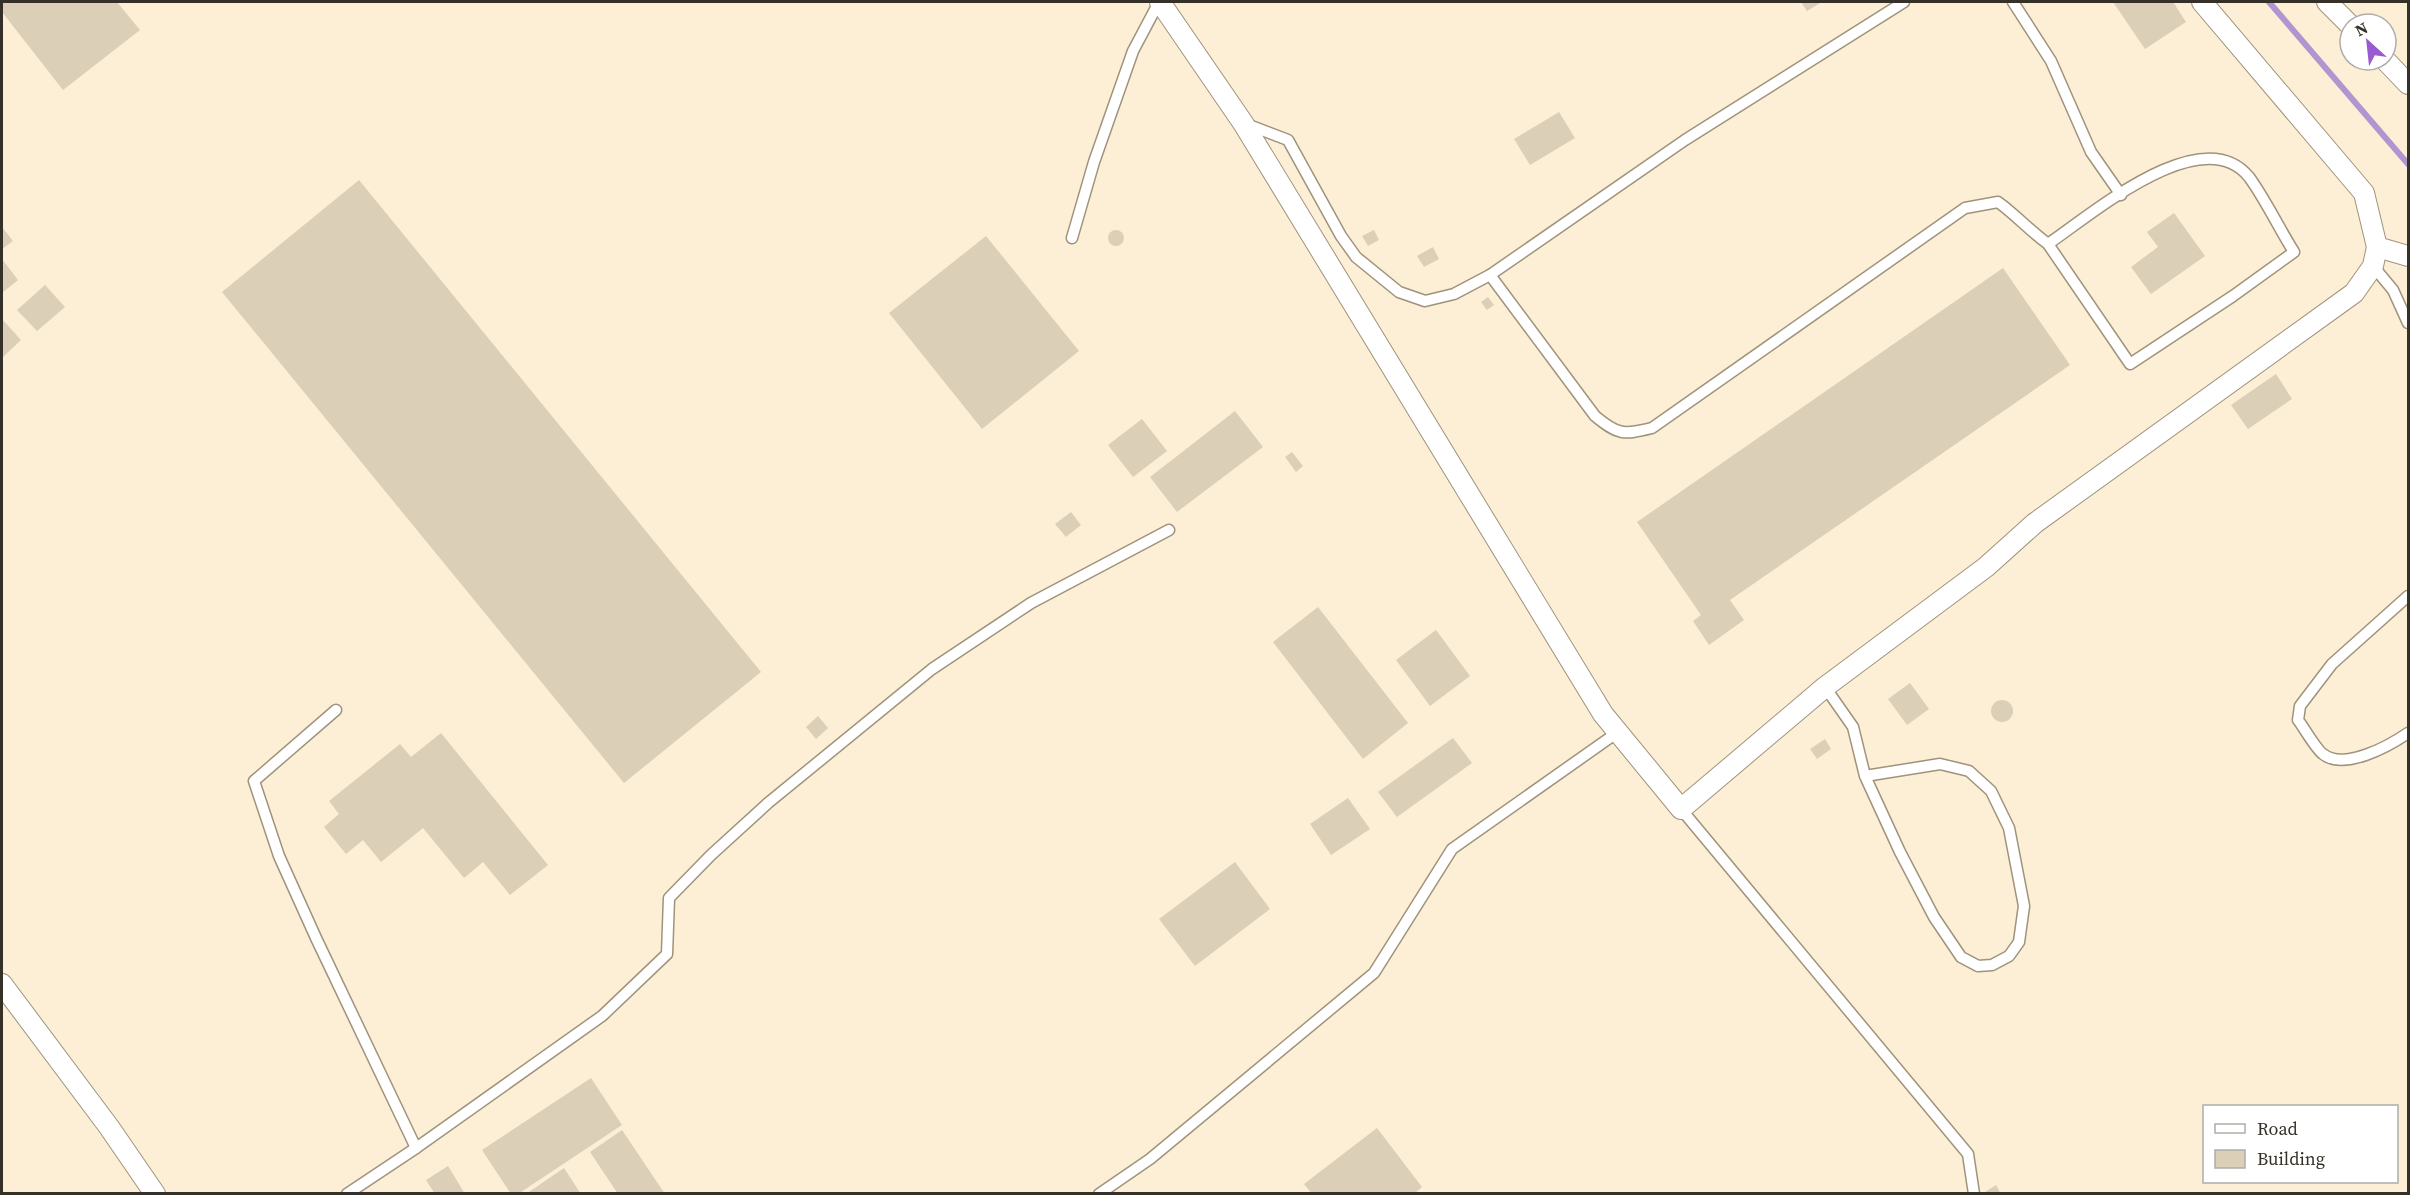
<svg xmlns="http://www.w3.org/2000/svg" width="2410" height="1195" viewBox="0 0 2410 1195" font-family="'Source Serif 4',serif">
	<rect width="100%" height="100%" fill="#fefbf6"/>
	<path fill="#fcefd6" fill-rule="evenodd" d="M 2,2 L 2408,2 L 2408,1193 L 2,1193 ZM 2350,24 L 2386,24 L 2386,60 L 2350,60 ZM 2204,1106 L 2396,1106 L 2396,1182 L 2204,1182 Z"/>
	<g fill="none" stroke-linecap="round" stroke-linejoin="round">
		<polyline stroke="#b095d0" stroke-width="6" points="2269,2 2408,164"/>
	</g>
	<g fill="#dbcfb7">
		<polygon points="2,2 117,2 140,30 63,90 2,12"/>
		<polygon points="1801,2 1822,2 1807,11"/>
		<polygon points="2113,2 2173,2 2186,22 2145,49"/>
		<polygon points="1559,112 1575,138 1530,165 1514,139"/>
		<polygon points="359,180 761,672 624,783 222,292"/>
		<polygon points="2174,213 2205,256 2151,294 2131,267 2158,247 2147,232"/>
		<polygon points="2,227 13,241 2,249"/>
		<circle cx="1116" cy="238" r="8"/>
		<polygon points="1374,230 1379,240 1368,246 1362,236"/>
		<polygon points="986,236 1079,351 982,429 889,313"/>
		<polygon points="1433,247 1439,259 1424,267 1417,256"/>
		<polygon points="2,259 18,280 2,293"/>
		<polygon points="2003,268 2070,365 1730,600 1744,620 1709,645 1693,621 1701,615 1637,522"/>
		<polygon points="45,285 65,307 37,331 17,310"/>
		<polygon points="1488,297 1494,305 1487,310 1481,302"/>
		<polygon points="2,319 21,340 2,358"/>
		<polygon points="2276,374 2292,399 2248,429 2231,405"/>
		<polygon points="1235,411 1263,447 1177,512 1150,477"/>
		<polygon points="1142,419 1167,451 1133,477 1108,445"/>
		<polygon points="1292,452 1303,466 1296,472 1285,457"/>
		<polygon points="1071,512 1081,525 1066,537 1055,524"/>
		<polygon points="1318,607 1408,723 1363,759 1273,642"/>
		<polygon points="1436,630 1470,676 1430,706 1396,660"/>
		<polygon points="1910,683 1929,709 1907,725 1888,699"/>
		<circle cx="2002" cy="711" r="11"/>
		<polygon points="818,716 828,728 816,739 806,727"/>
		<polygon points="441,733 548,865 510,895 483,862 464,878 423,828 381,862 363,840 346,854 324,827 339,814 329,801 400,744 411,757"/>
		<polygon points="1453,738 1472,763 1397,817 1378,792"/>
		<polygon points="1825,739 1831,749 1817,759 1810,749"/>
		<polygon points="1348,798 1370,829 1331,855 1310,824"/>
		<polygon points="1235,862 1270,909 1195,966 1159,919"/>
		<polygon points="591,1078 622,1125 518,1194 511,1194 482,1150"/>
		<polygon points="1377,1128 1422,1187 1414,1194 1312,1194 1304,1184"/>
		<polygon points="622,1130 665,1194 618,1194 590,1152"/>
		<polygon points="448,1166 465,1194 435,1194 426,1180"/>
		<polygon points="564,1168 581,1194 526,1194"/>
		<polygon points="1996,1185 2001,1194 1982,1194"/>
	</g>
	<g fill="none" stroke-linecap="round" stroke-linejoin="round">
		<defs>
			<g id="lane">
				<polyline points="2013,2 2051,61 2091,152 2121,195"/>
				<polyline points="1246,124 1288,140 1341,236 1356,257 1399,292 1425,301 1454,294 1490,275 1685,140 1904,2"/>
				<polyline points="1072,238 1094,162 1133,51 1159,2"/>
				<polyline points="2373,266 2393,290 2408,323"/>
				<path d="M 1490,275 L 1595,416 C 1618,435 1623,435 1652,428 L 1965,208 L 1998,202 C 2016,215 2030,231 2048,244 L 2130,364 L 2233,296 L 2294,252 C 2280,230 2264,197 2249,177 C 2202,119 2091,215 2048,244"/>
				<path d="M 2408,596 L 2332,664 L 2300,706 L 2298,720 C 2305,729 2315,748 2323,754 C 2344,771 2389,746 2408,733"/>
				<polyline points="1825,687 1853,727 1865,776 1900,852 1934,917 1961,957 1978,966 1992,965 2009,956 2019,942 2024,906 2009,828 1991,791 1969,771 1940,764 1865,776"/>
				<polyline points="336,710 254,781 279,856 316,938 416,1148"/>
				<polyline points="1681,809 1968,1154 1974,1194"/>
				<polyline points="347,1194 416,1148 602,1016 667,954 669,898 711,855 768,803 932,669 1031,603 1169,530"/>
				<polyline points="1099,1194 1150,1159 1374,973 1452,849 1618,732"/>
			</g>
			<g id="street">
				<polyline points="1160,2 1243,123 1603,714 1681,809 1825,687 1986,567 2035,523 2354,293 2373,266 2377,247 2364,193 2202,2"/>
				<polyline points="2327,2 2350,25"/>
				<polyline points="2385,60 2408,84"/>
				<polyline points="2377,247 2408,256"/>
				<polyline points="2,984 109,1127 155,1194"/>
			</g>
		</defs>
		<use href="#lane" stroke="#9f937c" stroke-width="13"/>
		<use href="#street" stroke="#9f937c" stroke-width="22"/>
		<use href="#lane" stroke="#fff" stroke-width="10"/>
		<use href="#street" stroke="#fff" stroke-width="20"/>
	</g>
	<rect width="2410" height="1195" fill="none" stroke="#363128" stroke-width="6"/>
	<rect x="2203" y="1105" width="195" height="78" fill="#ffffff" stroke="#afada9" stroke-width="1.5"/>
	<rect x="2215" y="1124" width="30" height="9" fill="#ffffff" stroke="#afada9" stroke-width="1.5"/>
	<text x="2257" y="1135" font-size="18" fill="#363128">Road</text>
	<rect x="2215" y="1150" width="30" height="18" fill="#dbcfb7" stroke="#afada9" stroke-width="1.5"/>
	<text x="2257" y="1165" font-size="18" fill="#363128">Building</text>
	<g transform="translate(2368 42) rotate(333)"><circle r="28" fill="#ffffff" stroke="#afada9" stroke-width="1.5"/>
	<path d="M0-4.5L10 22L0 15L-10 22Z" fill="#995bd1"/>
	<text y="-9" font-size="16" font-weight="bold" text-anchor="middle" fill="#363128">N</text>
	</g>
</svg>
